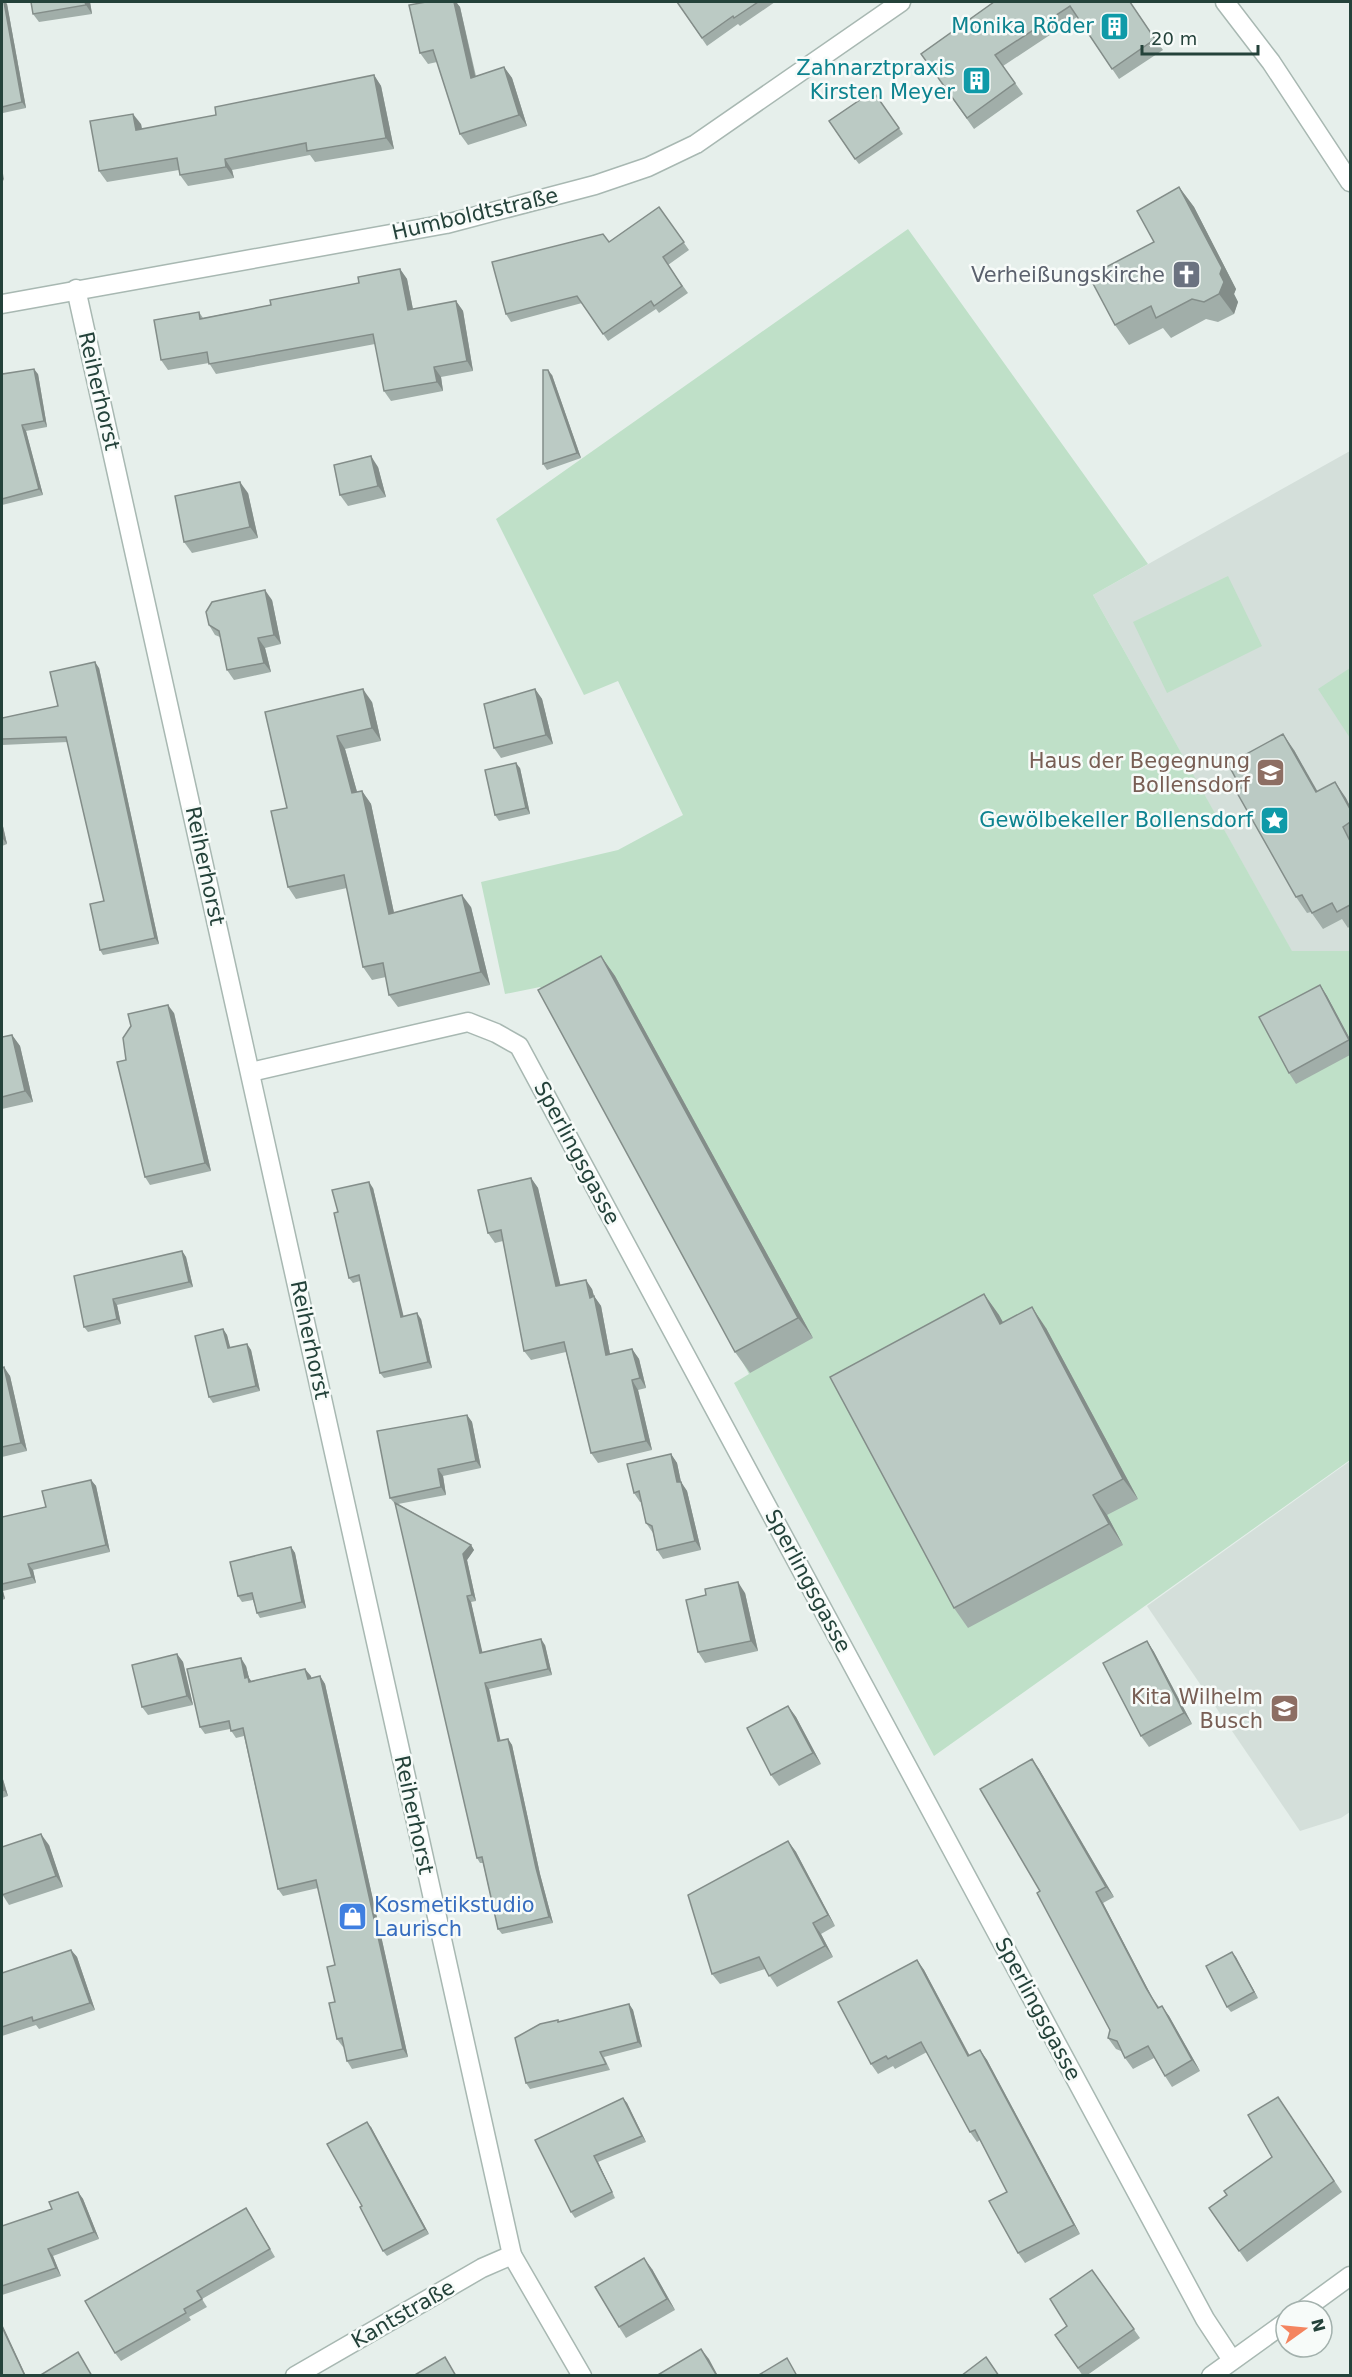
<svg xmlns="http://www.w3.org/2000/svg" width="1352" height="2377" viewBox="0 0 1352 2377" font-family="'DejaVu Sans',sans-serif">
	<rect width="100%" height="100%" fill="#e6efeb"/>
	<g fill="#d4dfda">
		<polygon points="1350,451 1350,951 1292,952 1093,595"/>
		<polygon points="1350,1461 1350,1812 1341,1818 1300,1831 1147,1606"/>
	</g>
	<g fill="#bfe0c8">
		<polygon points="908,229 1148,564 1093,595 1292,951 1350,951 1350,1460 934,1756 734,1383 749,1374 540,987 505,994 481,882 618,850 683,815 618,681 584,695 496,519"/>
		<polygon points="1228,576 1262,646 1167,693 1133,622"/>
		<polygon points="1350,668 1350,738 1318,689"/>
	</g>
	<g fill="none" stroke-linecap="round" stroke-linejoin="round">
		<defs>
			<g id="street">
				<polyline points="1225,2 1271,62 1350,182"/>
				<polyline points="76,289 512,2255 582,2376"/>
				<polyline points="2,304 446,224 595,185 648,167 696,144 901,2"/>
				<polyline points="251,1072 468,1022 496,1033 519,1046 1205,2319 1232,2360"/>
				<polyline points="1302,2311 1350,2276"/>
				<polyline points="295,2376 482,2268 512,2255"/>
				<polyline points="1211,2376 1286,2322"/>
			</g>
		</defs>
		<use href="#street" stroke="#a8b8b2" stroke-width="21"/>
		<use href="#street" stroke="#fff" stroke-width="18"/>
	</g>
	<g fill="#a1aea9">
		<polygon points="2,2 5,2 7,4 26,108 3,113 2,110"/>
		<polygon points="90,2 92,14 39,22 33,14"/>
		<polygon points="426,2 456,2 460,7 476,76 504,67 512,78 527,126 468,145 460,134 437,62 428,64 420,53"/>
		<polygon points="677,2 775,2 740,26 738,24 707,46"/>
		<polygon points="994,2 1130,2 1163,50 1119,79 1077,17 1003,66 1023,94 974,129 921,54"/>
		<polygon points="374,75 381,86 394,149 315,162 310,155 232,170 234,178 188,186 180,175 179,170 107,182 99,171 141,124 142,129 216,115"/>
		<polygon points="873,91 903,134 859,164 855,159"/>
		<polygon points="1179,187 1194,207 1236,289 1234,294 1238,302 1234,314 1218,322 1206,319 1171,338 1163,328 1129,345 1115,325"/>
		<polygon points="659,207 689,250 668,265 688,293 659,313 656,309 608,341 582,303 511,322 506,314"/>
		<polygon points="400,269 407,279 413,309 456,301 463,311 473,371 441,377 443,391 391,401 384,391 375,344 216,374 209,363 168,370 161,360 199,312 203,318 271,305 359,283"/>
		<polygon points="2,371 4,374 38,374 47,427 26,431 43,495 2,505"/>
		<polygon points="552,375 581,458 547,470 543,464"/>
		<polygon points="378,467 386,497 348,506 340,495"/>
		<polygon points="248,493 258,538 192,553 184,542"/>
		<polygon points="272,600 281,644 265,648 271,672 234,680 227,670 220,637 215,635 209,625"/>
		<polygon points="99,668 159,944 103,955 100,950 104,901 68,742 2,745 2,718 58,706"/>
		<polygon points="535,689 542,699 553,744 501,758 494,748"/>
		<polygon points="372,702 381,741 345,749 357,792 362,791 371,804 394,913 471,907 490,985 398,1007 389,995 386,977 372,980 363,967 347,888 296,899 288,887 287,808 265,712"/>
		<polygon points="1294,750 1317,792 1335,782 1350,806 1350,926 1348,928 1342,919 1323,929 1311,912 1307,913 1296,897 1241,788"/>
		<polygon points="520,768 530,814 499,821 495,815"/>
		<polygon points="2,822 7,844 2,846"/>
		<polygon points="601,956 615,976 813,1338 750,1373 735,1352"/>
		<polygon points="1320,985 1327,996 1350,1039 1350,1055 1296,1084 1289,1073"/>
		<polygon points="174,1013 211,1171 150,1185 145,1177 126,1060"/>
		<polygon points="12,1035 20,1046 33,1102 2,1109 2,1037"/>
		<polygon points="531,1178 538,1188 560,1285 592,1289 594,1296 601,1306 610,1354 632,1349 639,1359 646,1388 638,1390 652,1450 598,1463 591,1453 566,1352 531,1360 524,1351 503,1241 495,1243 488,1233"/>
		<polygon points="373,1188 403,1316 421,1319 432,1368 384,1378 380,1373 360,1281 353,1283 349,1278 338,1212"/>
		<polygon points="182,1251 186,1257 193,1287 117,1305 121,1324 88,1332 84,1327 74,1276"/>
		<polygon points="984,1294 999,1315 1003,1323 1046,1328 1138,1499 1107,1515 1123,1545 968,1628 954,1608"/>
		<polygon points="223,1329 227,1335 230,1348 247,1344 251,1350 260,1391 213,1403 209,1397"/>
		<polygon points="2,1368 10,1376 27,1451 2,1457"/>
		<polygon points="467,1415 472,1422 481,1468 443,1476 446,1495 398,1504 471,1545 474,1550 467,1560 476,1601 471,1602 482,1652 545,1645 552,1675 489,1689 500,1741 508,1739 512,1745 540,1874 553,1923 502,1934 498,1929 483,1863 480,1863 477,1858 396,1505 390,1498"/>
		<polygon points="671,1454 677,1463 681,1482 687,1491 701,1550 663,1559 657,1550 653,1533 646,1523 641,1502 640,1502 634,1493"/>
		<polygon points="91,1480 96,1486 110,1552 33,1570 36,1583 3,1591 5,1599 2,1600 2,1517 46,1507"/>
		<polygon points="291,1547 295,1553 306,1608 260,1618 257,1613 253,1600 242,1602 238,1596"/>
		<polygon points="745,1593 758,1651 705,1663 698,1652"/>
		<polygon points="1147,1641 1154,1652 1192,1724 1149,1747 1141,1736"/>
		<polygon points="177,1654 183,1662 193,1705 148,1715 142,1707"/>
		<polygon points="246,1666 249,1678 251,1681 305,1669 311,1678 320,1676 325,1684 408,2057 352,2069 347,2061 344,2046 343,2047 337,2039 335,2002 335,1965 318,1888 283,1896 278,1889 244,1736 236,1738 230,1729 205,1734 200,1727"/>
		<polygon points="788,1706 796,1717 821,1764 779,1786 771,1775"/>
		<polygon points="1032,1759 1039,1769 1114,1897 1103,1903 1153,1999 1159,2007 1169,2016 1200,2071 1172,2087 1165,2076 1154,2058 1133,2069 1125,2058 1121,2051 1116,2049 1108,2038 1110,2030 1040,1891"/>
		<polygon points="2,1776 8,1796 2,1798"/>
		<polygon points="788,1841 796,1852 835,1926 821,1934 833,1957 777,1987 765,1969 720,1984 712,1974"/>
		<polygon points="49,1845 63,1887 9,1905 2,1894"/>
		<polygon points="71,1950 77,1957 95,2010 39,2029 36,2025 2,2036 2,1973"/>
		<polygon points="1232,1952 1258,1998 1231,2012 1227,2007"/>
		<polygon points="917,1960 924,1970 970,2056 980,2050 987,2060 1080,2234 1025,2263 1018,2253 1007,2192 980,2140 977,2142 970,2132 927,2052 895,2069 893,2066 878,2074 871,2064"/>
		<polygon points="629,2004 633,2010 642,2047 604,2057 610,2070 530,2089 526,2083 558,2020 559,2022"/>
		<polygon points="1278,2097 1342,2192 1247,2262 1209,2208 1227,2195 1272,2157"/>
		<polygon points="623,2098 627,2103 646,2142 598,2162 615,2198 575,2218 571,2212 535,2140"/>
		<polygon points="371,2127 429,2234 387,2256 383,2251 362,2206"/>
		<polygon points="78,2192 83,2199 99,2239 53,2256 61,2276 2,2295 2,2226 52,2209"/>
		<polygon points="251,2216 275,2257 202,2299 207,2307 189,2317 191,2320 121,2361 115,2353"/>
		<polygon points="652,2269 675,2310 626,2338 619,2327"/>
		<polygon points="1092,2270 1140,2338 1086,2376 1083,2376 1055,2335 1067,2326"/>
	</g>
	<g fill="#838d89">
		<polygon points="4,2 5,2 7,4 26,108 22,102"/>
		<polygon points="85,2 90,2 92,14 86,5"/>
		<polygon points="454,2 456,2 460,7 478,89 471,78"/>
		<polygon points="504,67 512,78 527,126 519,115"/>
		<polygon points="374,75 381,86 394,149 386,138"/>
		<polygon points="133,114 141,124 144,141 136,130"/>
		<polygon points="225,159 232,170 234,178 226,167"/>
		<polygon points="2,166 4,181 2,177"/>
		<polygon points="1179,187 1194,207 1236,289 1234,294 1238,302 1234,314 1219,294"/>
		<polygon points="400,269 407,279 415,320 408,310"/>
		<polygon points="456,301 463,311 473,371 467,361"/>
		<polygon points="434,367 441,377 443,391 437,382"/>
		<polygon points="34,369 38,374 47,427 44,421"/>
		<polygon points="548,370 552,375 581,458 577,453"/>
		<polygon points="22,425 26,431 43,495 39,489"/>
		<polygon points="371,456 378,467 386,497 378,486"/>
		<polygon points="240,482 248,493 258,538 250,527"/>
		<polygon points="265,590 272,600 281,644 274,635"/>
		<polygon points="258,638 265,648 271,672 264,663"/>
		<polygon points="95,662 99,668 159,944 155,938"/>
		<polygon points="363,689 372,702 381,741 372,728"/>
		<polygon points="535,689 542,699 553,744 546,735"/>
		<polygon points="1283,734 1294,750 1327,808 1316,792"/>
		<polygon points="337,736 345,749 361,806 352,793"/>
		<polygon points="516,763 520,768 530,814 526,808"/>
		<polygon points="1335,782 1346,798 1350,806 1350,809"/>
		<polygon points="362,791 371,804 397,927 389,914"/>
		<polygon points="2,822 7,844 3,839 2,832"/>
		<polygon points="462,895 471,907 490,985 481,972"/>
		<polygon points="601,956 615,976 813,1338 798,1318"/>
		<polygon points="1320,985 1327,996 1350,1039 1350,1042"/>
		<polygon points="168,1005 174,1013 211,1171 205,1163"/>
		<polygon points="12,1035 20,1046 33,1102 25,1091"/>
		<polygon points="531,1178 538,1188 563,1296 556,1286"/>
		<polygon points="369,1182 373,1188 405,1322 401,1317"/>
		<polygon points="182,1251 186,1257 193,1287 189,1282"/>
		<polygon points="586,1280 592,1289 595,1300 594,1296 601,1306 612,1365 606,1355"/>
		<polygon points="984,1294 999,1315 1015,1344 1000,1324"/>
		<polygon points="113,1299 117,1305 121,1324 117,1319"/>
		<polygon points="1032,1307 1046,1328 1138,1499 1123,1479"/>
		<polygon points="417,1313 421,1319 432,1368 428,1362"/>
		<polygon points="223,1329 227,1335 232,1354 228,1348"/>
		<polygon points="247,1344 251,1350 260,1391 256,1386"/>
		<polygon points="632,1349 639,1359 646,1388 640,1378"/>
		<polygon points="4,1367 10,1376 27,1451 21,1443"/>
		<polygon points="632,1380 638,1390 652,1450 646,1441"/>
		<polygon points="467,1415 472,1422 481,1468 476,1461"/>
		<polygon points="671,1454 677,1463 681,1482 687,1491 701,1550 695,1541 677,1482"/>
		<polygon points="438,1469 443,1476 446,1495 441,1487"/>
		<polygon points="91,1480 96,1486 110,1552 106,1545"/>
		<polygon points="1093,1495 1107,1515 1123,1545 1109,1524"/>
		<polygon points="471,1545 474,1550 467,1560 476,1601 472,1595 463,1554"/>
		<polygon points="291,1547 295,1553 306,1608 302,1602"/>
		<polygon points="28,1564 33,1570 36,1583 32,1577"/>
		<polygon points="738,1582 745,1593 758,1651 751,1641"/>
		<polygon points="2,1589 3,1591 5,1599 2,1595"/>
		<polygon points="467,1596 471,1602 484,1659 480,1653"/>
		<polygon points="541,1639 545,1645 552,1675 548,1669"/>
		<polygon points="1147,1641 1154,1652 1192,1724 1184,1713"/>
		<polygon points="177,1654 183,1662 193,1705 187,1696"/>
		<polygon points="241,1658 246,1666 249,1678 254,1685 245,1678"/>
		<polygon points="305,1669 311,1676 313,1686 308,1679"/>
		<polygon points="320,1676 325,1684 408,2057 403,2049"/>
		<polygon points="485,1683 489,1689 502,1747 498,1741"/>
		<polygon points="788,1706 796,1717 821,1764 813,1753"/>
		<polygon points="508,1739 512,1745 540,1874 553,1923 549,1917 536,1868"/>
		<polygon points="1032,1759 1039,1769 1114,1897 1106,1887"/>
		<polygon points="2,1776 8,1796 4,1790 2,1782"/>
		<polygon points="41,1834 49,1845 63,1887 56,1876"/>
		<polygon points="788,1841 796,1852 835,1926 828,1915"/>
		<polygon points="1096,1892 1103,1903 1153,1999 1165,2018 1146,1988"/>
		<polygon points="813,1923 821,1934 833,1957 825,1946"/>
		<polygon points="71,1950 77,1957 95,2010 90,2003"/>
		<polygon points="1232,1952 1236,1957 1258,1998 1254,1992"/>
		<polygon points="917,1960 924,1970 975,2066 968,2056"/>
		<polygon points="629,2004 633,2010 642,2047 638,2042"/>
		<polygon points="1162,2006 1169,2016 1200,2071 1192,2060"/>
		<polygon points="980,2050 987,2060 1080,2234 1074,2225"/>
		<polygon points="623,2098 627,2103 646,2142 642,2136"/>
		<polygon points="367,2122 371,2127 429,2234 425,2229"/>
		<polygon points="594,2156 598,2162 615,2198"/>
		<polygon points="78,2192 83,2199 99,2239 94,2232"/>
		<polygon points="48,2249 53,2256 61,2276 56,2268"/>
		<polygon points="644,2258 652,2269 675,2310 667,2299"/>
		<polygon points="2,2324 26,2376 25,2376 2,2327"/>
		<polygon points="701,2349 709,2359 718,2376 717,2376"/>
	</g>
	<g fill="#bbcac4" stroke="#838d89" stroke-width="1.5">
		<polygon points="2,2 4,2 22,102 2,107"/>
		<polygon points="31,2 85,2 86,5 33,14"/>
		<polygon points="426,2 454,2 471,78 504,67 519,115 460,134 433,50 420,53 409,5"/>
		<polygon points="677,2 758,2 734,18 733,16 702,38"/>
		<polygon points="994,2 1130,2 1155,39 1112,69 1070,6 995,55 1015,83 967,118 921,54"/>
		<polygon points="374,75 386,138 307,151 306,143 225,159 226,167 180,175 177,158 99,171 90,121 133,114 136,130 216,115 215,107"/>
		<polygon points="873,91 899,128 855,159 829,121"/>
		<polygon points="1179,187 1222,268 1220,274 1224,282 1219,294 1204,302 1192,299 1156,318 1151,306 1115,325 1089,276 1154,242 1137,211"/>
		<polygon points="659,207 684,242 663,257 682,286 654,306 651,301 603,334 577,296 506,314 492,262 603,234 609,242"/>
		<polygon points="400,269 408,310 456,301 467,361 434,367 437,382 384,391 373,334 209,364 207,352 161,360 154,320 199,312 200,319 271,305 270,300 359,283 358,277"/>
		<polygon points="34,369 44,421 22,425 39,489 2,499 2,372 2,374"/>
		<polygon points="543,370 548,370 577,453 543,464"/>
		<polygon points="371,456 378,486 340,495 334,465"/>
		<polygon points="240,482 250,527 184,542 175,496"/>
		<polygon points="265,590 274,635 258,638 264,663 227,670 219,631 209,625 206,612 212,602"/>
		<polygon points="95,662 155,938 100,950 90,904 104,901 66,737 2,739 2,718 58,706 50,672"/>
		<polygon points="363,689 372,728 337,736 352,793 362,791 389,914 462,895 481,972 389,995 383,963 363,967 344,875 288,887 271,811 287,808 265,712"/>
		<polygon points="535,689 546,735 494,748 484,704"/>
		<polygon points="1283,734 1316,792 1335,782 1350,809 1350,822 1343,827 1350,841 1350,905 1337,912 1332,903 1312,913 1302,895 1296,897 1236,791 1241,788 1228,764"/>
		<polygon points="516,763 526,808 495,815 485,770"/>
		<polygon points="601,956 798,1318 735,1352 538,990"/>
		<polygon points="1320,985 1349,1040 1289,1073 1259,1017"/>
		<polygon points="168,1005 205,1163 145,1177 117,1062 126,1060 123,1038 131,1026 128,1014"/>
		<polygon points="12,1035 25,1091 2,1097 2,1037"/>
		<polygon points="531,1178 556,1286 586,1280 590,1298 594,1296 606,1355 632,1349 640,1378 632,1380 646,1441 591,1453 564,1342 524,1351 501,1230 488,1233 478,1190"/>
		<polygon points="369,1182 401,1317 417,1313 428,1362 380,1373 359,1275 349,1278 334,1213 338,1212 332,1190"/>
		<polygon points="182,1251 189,1282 113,1299 117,1319 84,1327 74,1276"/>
		<polygon points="984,1294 1000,1324 1032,1307 1123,1479 1093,1495 1109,1524 954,1608 830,1377"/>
		<polygon points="223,1329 228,1348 247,1344 256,1386 209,1397 195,1336"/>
		<polygon points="4,1367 21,1443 2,1447 2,1368"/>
		<polygon points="467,1415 476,1461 438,1469 441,1487 390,1498 377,1431"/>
		<polygon points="671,1454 677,1482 681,1482 695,1541 657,1550 652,1526 646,1523 639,1491 634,1493 627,1464"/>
		<polygon points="91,1480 106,1545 28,1564 32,1577 2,1584 2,1517 46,1507 42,1491"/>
		<polygon points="395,1503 471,1545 463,1554 472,1595 467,1596 480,1653 541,1639 548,1669 485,1683 498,1741 508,1739 536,1868 549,1917 498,1929 482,1857 477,1858"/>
		<polygon points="291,1547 302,1602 257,1613 252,1593 238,1596 230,1562"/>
		<polygon points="738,1582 751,1641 698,1652 686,1600 706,1595 705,1589"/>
		<polygon points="1147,1641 1184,1713 1141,1736 1103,1663"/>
		<polygon points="177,1654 187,1696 142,1707 132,1665"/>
		<polygon points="241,1658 245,1678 248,1677 249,1682 305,1669 308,1679 320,1676 403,2049 347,2061 342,2038 337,2039 329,2003 335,2002 327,1967 335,1965 316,1880 278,1889 243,1728 231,1731 229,1721 200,1727 187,1669"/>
		<polygon points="788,1706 813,1753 771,1775 747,1728"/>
		<polygon points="1032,1759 1106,1887 1096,1892 1146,1988 1158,2008 1162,2006 1192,2060 1165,2076 1148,2046 1125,2058 1117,2041 1108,2038 1110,2030 1037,1893 1040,1891 980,1789"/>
		<polygon points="2,1782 4,1790 2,1791"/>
		<polygon points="41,1834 56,1876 2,1895 2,1847"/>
		<polygon points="788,1841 828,1915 813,1923 825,1946 769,1976 759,1957 712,1974 688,1895"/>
		<polygon points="71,1950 90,2003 33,2021 32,2017 2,2027 2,1973"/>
		<polygon points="1232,1952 1254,1992 1227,2007 1206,1966"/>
		<polygon points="917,1960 968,2056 980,2050 1074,2225 1018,2253 989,2201 1007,2192 975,2130 970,2132 921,2042 888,2059 886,2056 871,2064 838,2002"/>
		<polygon points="629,2004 638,2042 600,2052 606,2064 526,2083 515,2038 540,2024 558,2020 558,2022"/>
		<polygon points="1278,2097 1334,2181 1239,2251 1209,2208 1227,2195 1224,2191 1272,2157 1248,2115"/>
		<polygon points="623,2098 642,2136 594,2156 612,2192 571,2212 535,2140"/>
		<polygon points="367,2122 425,2229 383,2251 360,2207 362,2206 327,2144"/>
		<polygon points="78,2192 94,2232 48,2249 56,2268 2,2286 2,2226 52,2209 49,2202"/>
		<polygon points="246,2208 270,2249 197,2291 202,2299 184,2309 186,2313 115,2353 85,2301"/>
		<polygon points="644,2258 667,2299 619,2327 595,2287"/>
		<polygon points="1092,2270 1134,2329 1078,2368 1055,2335 1067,2326 1050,2299"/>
		<polygon points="2,2327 25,2376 2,2376"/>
		<polygon points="701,2349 717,2376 656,2376"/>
		<polygon points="78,2352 92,2376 39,2376"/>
		<polygon points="445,2357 456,2376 413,2376"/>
		<polygon points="986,2357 999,2376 961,2376"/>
		<polygon points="787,2358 797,2376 757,2376"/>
	</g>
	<defs>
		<symbol id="building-square" viewBox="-11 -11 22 22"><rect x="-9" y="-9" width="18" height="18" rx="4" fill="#0f9aa8" stroke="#f7fbf9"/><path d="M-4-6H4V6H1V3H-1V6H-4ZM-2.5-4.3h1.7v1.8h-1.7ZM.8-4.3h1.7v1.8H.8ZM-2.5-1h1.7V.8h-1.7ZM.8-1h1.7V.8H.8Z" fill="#fff"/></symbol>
		<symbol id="church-square" viewBox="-11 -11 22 22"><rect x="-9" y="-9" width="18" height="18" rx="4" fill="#6b7280" stroke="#f7fbf9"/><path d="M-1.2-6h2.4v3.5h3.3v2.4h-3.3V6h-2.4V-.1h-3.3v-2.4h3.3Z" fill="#fff"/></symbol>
		<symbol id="school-square" viewBox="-11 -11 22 22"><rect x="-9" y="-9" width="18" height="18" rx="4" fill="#8d6e63" stroke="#f7fbf9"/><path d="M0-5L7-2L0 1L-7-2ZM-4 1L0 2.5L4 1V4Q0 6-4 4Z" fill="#fff"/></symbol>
		<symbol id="sight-square" viewBox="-11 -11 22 22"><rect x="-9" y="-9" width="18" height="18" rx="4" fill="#0f9aa8" stroke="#f7fbf9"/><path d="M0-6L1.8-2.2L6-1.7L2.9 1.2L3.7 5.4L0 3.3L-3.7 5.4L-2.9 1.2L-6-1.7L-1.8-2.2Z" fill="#fff"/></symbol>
		<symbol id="shop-square" viewBox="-11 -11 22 22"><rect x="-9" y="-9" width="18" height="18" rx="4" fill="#3f7fe0" stroke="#f7fbf9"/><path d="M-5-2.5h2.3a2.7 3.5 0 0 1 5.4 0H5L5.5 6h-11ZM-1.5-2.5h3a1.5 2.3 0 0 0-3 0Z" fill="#fff"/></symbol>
	</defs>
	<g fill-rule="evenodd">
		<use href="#building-square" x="1098" y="10" width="33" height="33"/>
		<use href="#building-square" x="960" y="64" width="33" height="33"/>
		<use href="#church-square" x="1170" y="258" width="33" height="33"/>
		<use href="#school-square" x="1254" y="756" width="33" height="33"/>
		<use href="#sight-square" x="1258" y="804" width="33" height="33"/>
		<use href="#school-square" x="1268" y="1692" width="33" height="33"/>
		<use href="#shop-square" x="336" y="1900" width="33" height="33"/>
	</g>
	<g text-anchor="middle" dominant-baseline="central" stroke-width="5" stroke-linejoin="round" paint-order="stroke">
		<g font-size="21" fill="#0d838f" stroke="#f7fbf9" text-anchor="end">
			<text x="1094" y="26">Monika Röder</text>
			<text x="955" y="68">Zahnarztpraxis<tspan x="955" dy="24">Kirsten Meyer</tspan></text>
			<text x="1253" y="820">Gewölbekeller Bollensdorf</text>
		</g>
		<g font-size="21" fill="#24423a" stroke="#f7fbf9">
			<text transform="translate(475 214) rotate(-13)">Humboldtstraße</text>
			<text transform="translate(99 391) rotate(77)">Reiherhorst</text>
			<text transform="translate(205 866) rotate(78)">Reiherhorst</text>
			<text transform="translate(577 1153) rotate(62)">Sperlingsgasse</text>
			<text transform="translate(310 1340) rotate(78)">Reiherhorst</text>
			<text transform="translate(808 1581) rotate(62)">Sperlingsgasse</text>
			<text transform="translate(414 1815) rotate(78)">Reiherhorst</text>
			<text transform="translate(1038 2009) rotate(62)">Sperlingsgasse</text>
			<text transform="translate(403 2314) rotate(-30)">Kantstraße</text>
		</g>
		<g font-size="21" fill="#5b616d" stroke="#f7fbf9" text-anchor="end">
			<text x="1165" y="275">Verheißungskirche</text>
		</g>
		<g font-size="21" fill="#785e54" stroke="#f7fbf9" text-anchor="end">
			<text x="1250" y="761">Haus der Begegnung<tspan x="1250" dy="24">Bollensdorf</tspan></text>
			<text x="1263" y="1697">Kita Wilhelm<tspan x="1263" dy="24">Busch</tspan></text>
		</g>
		<g font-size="21" fill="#366cbe" stroke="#f7fbf9" text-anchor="start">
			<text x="374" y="1905">Kosmetikstudio<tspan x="374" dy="24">Laurisch</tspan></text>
		</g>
	</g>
	<rect width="1352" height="2377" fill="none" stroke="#24423a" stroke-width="6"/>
	<g transform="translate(1304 2329) rotate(75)"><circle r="28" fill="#f7fbf9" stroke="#a3b1ad" stroke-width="1.5"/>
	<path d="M0-4.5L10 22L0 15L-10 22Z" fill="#f4845f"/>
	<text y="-9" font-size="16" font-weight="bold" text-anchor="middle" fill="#24423a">N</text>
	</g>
	<path d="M1142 45v9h116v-9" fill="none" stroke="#24423a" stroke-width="3"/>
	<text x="1151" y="45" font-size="18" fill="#24423a" stroke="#f7fbf9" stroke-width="4.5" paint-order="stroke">20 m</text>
</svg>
